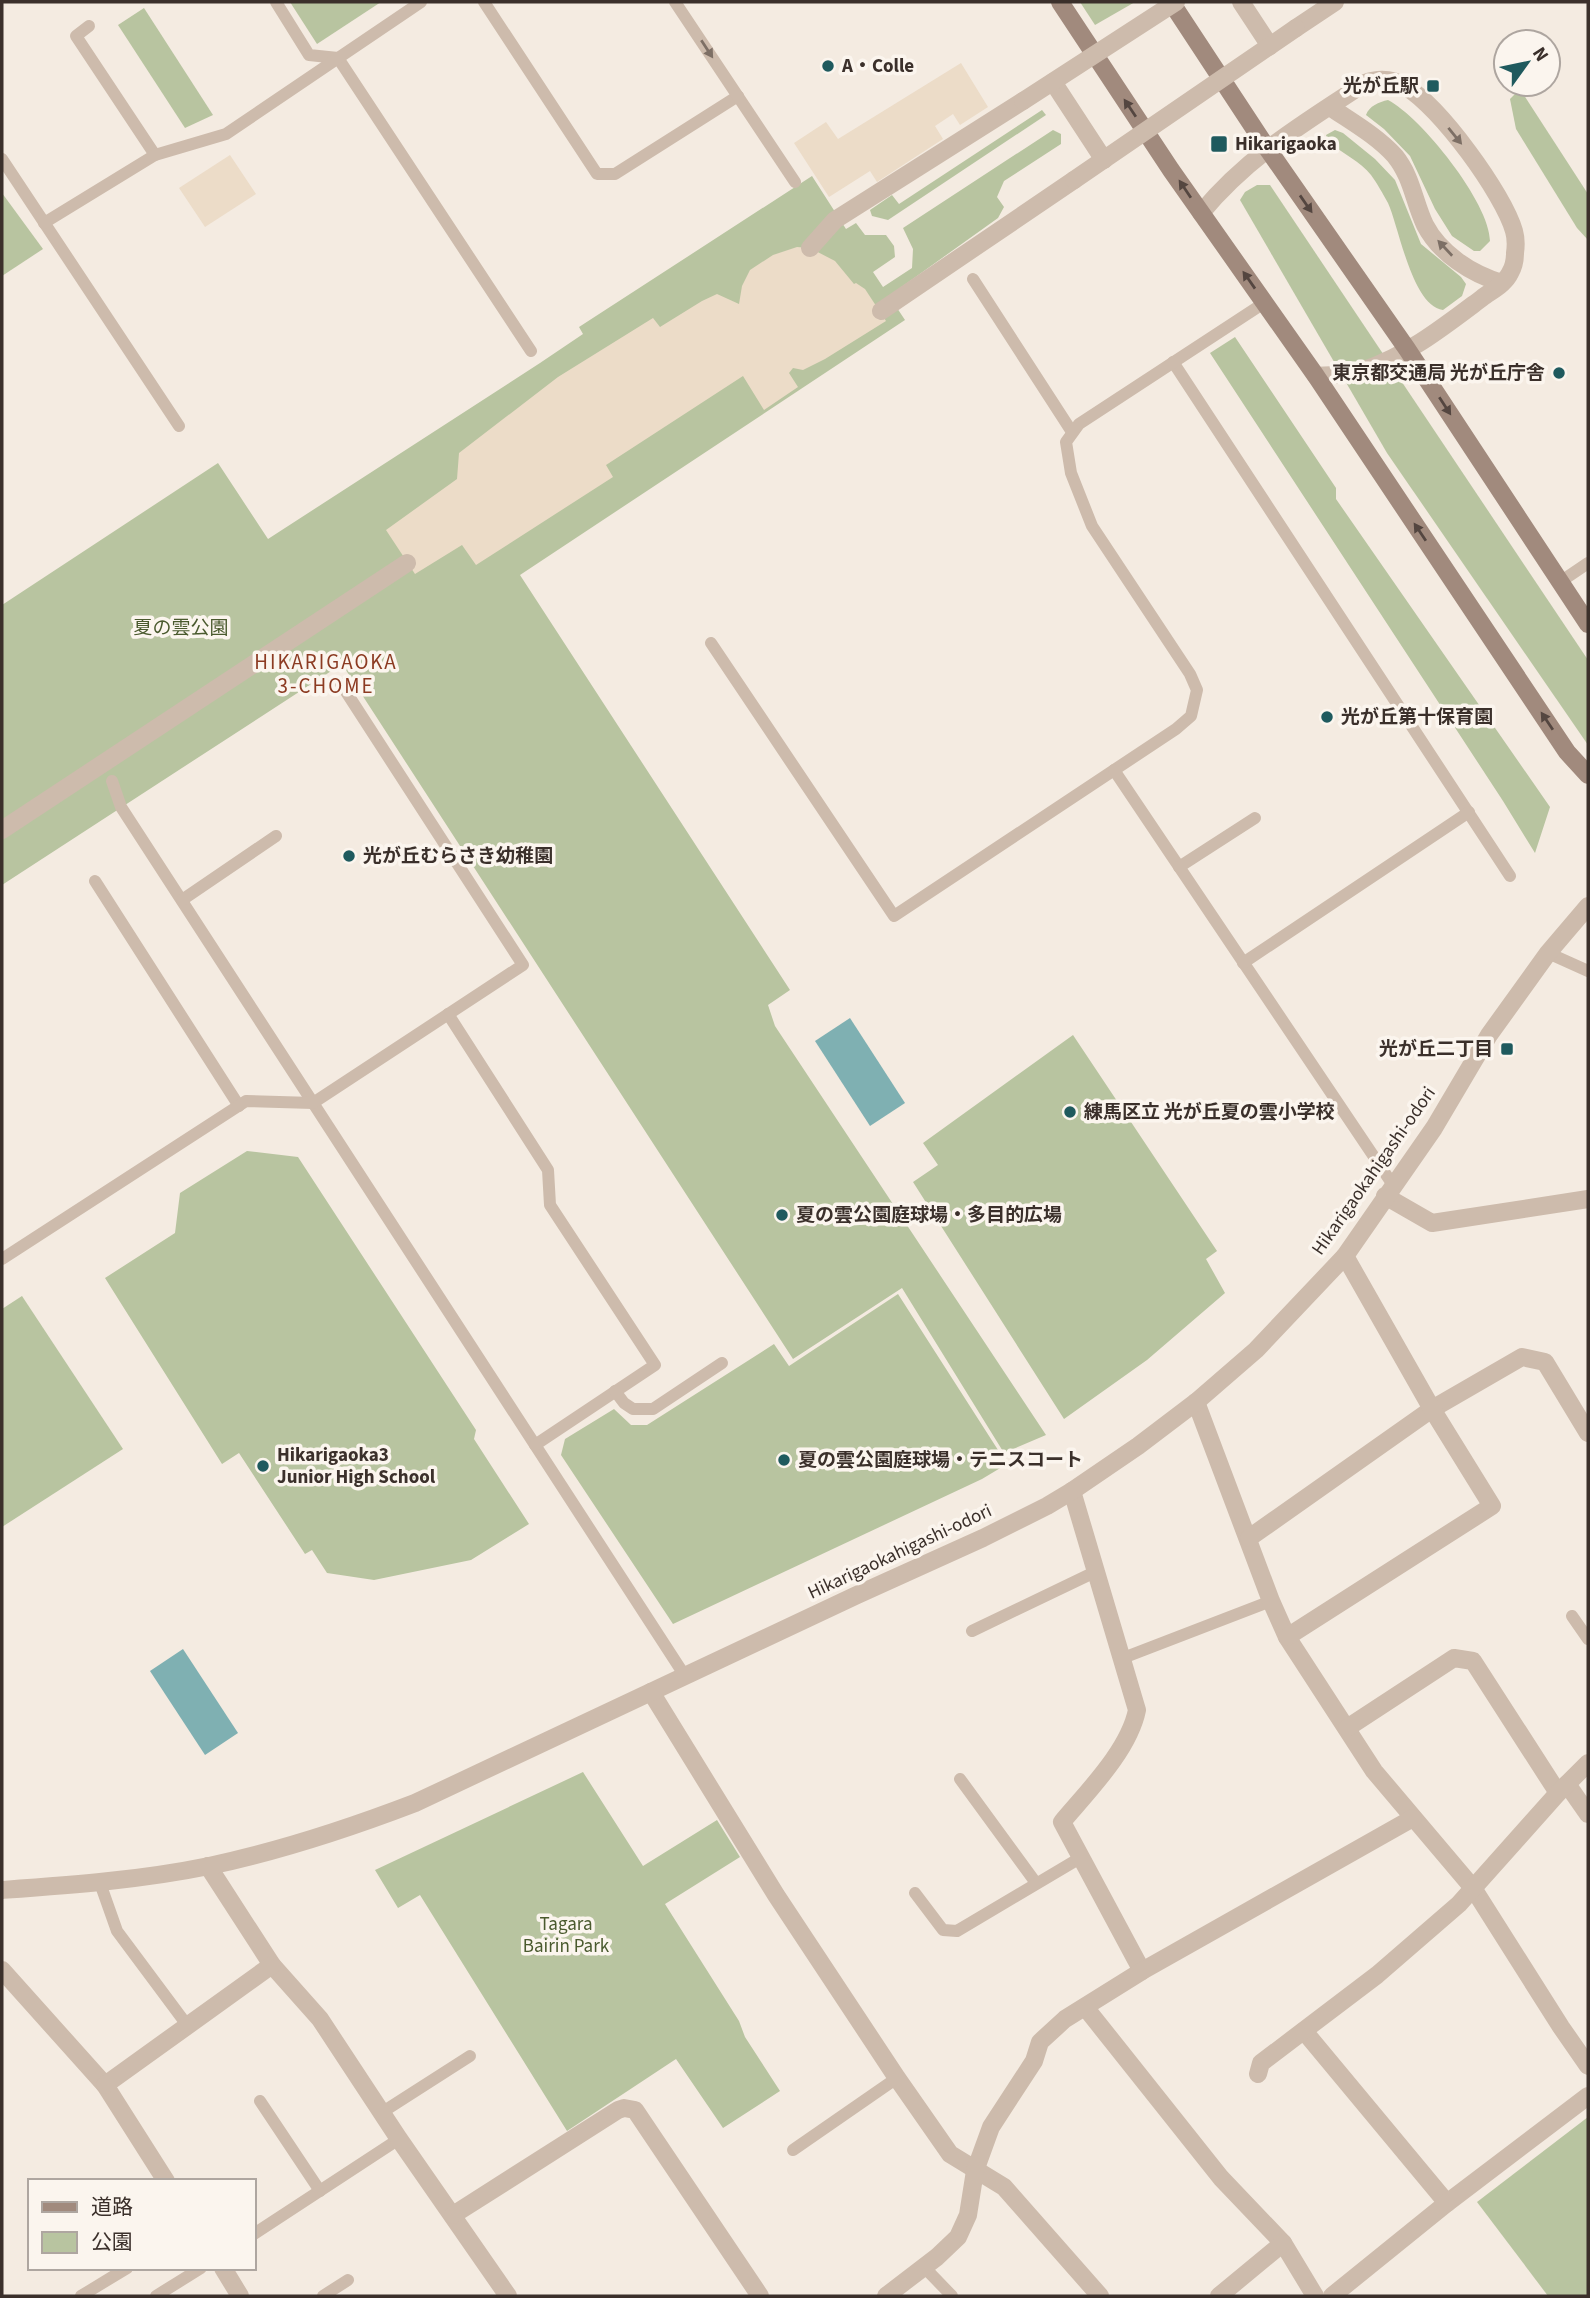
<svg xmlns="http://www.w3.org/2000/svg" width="1590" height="2298" viewBox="0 0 1590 2298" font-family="'Source Sans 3','Noto Sans JP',sans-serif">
	<rect width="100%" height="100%" fill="#f4ebe1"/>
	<g fill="#b8c4a0">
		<polygon points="290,2 381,2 317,44"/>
		<polygon points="1080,2 1135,2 1095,25"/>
		<polygon points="144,8 213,115 185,128 118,25"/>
		<polygon points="1520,89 1588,194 1588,240 1577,228 1516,129 1510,99"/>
		<path d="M 1388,100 C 1421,117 1490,203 1490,241 L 1480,251 L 1474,251 L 1452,236 L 1435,209 L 1410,156 L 1384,129 L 1366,115 C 1369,106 1379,102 1388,100 Z"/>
		<polygon points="1042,110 1046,115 888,220 872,216 870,210 892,195 899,204"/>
		<polygon points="1053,130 1061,134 1061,144 1004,181 997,197 1004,207 998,218 889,296 905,320 520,575 790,990 768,1005 775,1026 1046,1435 1004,1453 902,1288 793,1359 342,664 2,885 2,605 218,463 268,539 540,363 583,334 579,327 812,176 846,229 856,223 865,235 886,235 894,246 895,257 873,272 883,287 912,268 913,249 903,228"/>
		<path d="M 1335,130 L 1343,133 L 1375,159 L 1395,180 L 1421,244 L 1461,277 L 1466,284 L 1462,296 L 1443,310 C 1412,306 1399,227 1388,203 C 1383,194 1377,183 1371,175 C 1361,162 1341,152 1328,142 L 1326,135 Z"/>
		<polygon points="1257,185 1270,185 1588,660 1588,745 1387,453 1240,200 1245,192"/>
		<polygon points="2,193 43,249 2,276"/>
		<polygon points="1235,337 1336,488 1336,499 1550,807 1535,853 1503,801 1210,353"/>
		<polygon points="1073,1035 1217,1251 1206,1259 1225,1293 1147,1360 1064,1419 913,1182 938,1165 923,1143"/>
		<polygon points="247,1151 298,1157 476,1430 474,1439 529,1524 471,1560 374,1580 327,1573 312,1550 305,1554 239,1453 222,1464 105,1278 175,1233 180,1193"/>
		<polygon points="898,1294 1007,1464 982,1479 673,1624 561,1455 565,1439 614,1409 631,1425 647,1425 774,1344 789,1366"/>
		<polygon points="22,1296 123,1449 2,1527 2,1309"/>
		<polygon points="583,1772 643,1866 717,1820 740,1857 665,1904 739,2021 745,2037 780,2091 723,2128 676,2059 567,2131 420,1895 398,1908 375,1870"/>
		<polygon points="1588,2117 1588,2296 1548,2296 1477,2202"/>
	</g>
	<g fill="#ecdcc8">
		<polygon points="961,63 988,107 960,125 953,114 935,126 943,139 877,182 870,171 829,197 794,143 826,122 838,139"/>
		<polygon points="230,155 256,194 205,227 179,188"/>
		<polygon points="797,247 810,248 835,261 854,284 856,283 865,289 886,321 825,359 803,370 793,368 789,373 798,387 764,410 743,376 606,465 613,477 476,565 462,545 415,574 386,530 457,479 459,453 558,377 653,318 660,327 702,301 717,294 739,304 742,286 750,270 773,255"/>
	</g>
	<g fill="#7fb0b2">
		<polygon points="850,1018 905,1103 870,1126 815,1041"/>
		<polygon points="183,1649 238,1733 205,1755 150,1671"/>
	</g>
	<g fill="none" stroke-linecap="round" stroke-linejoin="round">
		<g stroke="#cdbbac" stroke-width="12">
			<polyline points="276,2 309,55 338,58 531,351"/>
			<polyline points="484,2 597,174 615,174 738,96"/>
			<polyline points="675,2 795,182"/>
			<polyline points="89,26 76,36 155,155"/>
			<polyline points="2,159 179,426"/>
			<polyline points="44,223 155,155 226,134 421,2"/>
			<polyline points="973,279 1072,432"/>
			<polyline points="1173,362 1510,876"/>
			<polyline points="1560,582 1588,563"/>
			<polyline points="711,643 894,916 1176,729 1191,716 1197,690 1190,674 1092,526 1071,473 1066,442 1079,424 1264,303"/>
			<polyline points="1114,770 1393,1185"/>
			<polyline points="112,781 121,807 685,1676"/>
			<polyline points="1179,867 1255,818"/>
			<polyline points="95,881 239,1106"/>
			<polyline points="182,900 276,836"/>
			<polyline points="1548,953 1588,971"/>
			<polyline points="1243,963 1469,812"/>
			<polyline points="448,1014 548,1170 550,1205 655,1365 535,1445"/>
			<polyline points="2,1259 246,1101 313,1103 523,965 341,684"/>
			<polyline points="615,1391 624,1403 633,1409 653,1409 722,1363"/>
			<polyline points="1572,1616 1588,1639"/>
			<polyline points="972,1631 1097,1571"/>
			<polyline points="1123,1658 1271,1601"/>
			<polyline points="960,1779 1036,1883"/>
			<polyline points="100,1883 117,1931 187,2025"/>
			<polyline points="915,1893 943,1930 957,1931 1080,1858"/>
			<polyline points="260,2101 320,2191"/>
			<polyline points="381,2113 470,2056"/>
			<polyline points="793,2150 897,2078"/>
			<polyline points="254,2234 399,2139"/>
			<polyline points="924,2267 952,2296"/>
			<polyline points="81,2296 127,2268"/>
			<polyline points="156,2296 201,2268"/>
			<polyline points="323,2296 348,2280"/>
		</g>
		<g stroke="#cdbbac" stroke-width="18">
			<polyline points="1241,2 1270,46"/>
			<polyline points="1296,28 1335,2"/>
			<polyline points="1053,82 1104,160"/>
			<polyline points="810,248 835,220 1023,101"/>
			<polyline points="881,311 1074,180"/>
			<polyline points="2,830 407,563"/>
		</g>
		<g stroke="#cdbbac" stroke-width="18">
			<path d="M 1330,107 C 1352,122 1377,136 1395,156 C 1412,177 1414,202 1425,225 C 1440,254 1472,274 1502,283"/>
			<path d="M 1201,213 C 1248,156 1304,123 1365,83 C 1379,78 1393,79 1406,87 C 1440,107 1503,193 1514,231 C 1516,238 1516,246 1515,253 C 1515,259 1513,268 1510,273 C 1505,284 1491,291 1482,298 C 1446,325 1407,356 1364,370 C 1349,375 1331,375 1316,376"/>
			<polyline points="1385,1196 1432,1223 1588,1199"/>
			<polyline points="1196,1402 1271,1601 1287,1637 1374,1771 1473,1888 1561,2027 1588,2066"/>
			<path d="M 1072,1491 L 1137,1710 C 1129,1750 1088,1791 1062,1822 L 1142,1971"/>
			<polyline points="1249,1538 1432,1409 1522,1357 1545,1362 1588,1433"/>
			<polyline points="1287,1637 1492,1506 1432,1409 1345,1256"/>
			<polyline points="651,1692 776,1895 897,2078 950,2154 1004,2187 1100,2296"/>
			<polyline points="1347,1728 1454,1658 1473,1661 1558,1793"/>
			<polyline points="1567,1784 1588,1814"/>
			<polyline points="208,1866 272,1965 320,2019 399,2139 508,2296"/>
			<polyline points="2,1970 105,2085 166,2181"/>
			<polyline points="1085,2007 1221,2178 1283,2243 1315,2296"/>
			<polyline points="1304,2031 1447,2203"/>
			<polyline points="1258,2074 1261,2063 1377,1975 1459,1904 1558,1793 1588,1763"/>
			<polyline points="105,2085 272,1965"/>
			<polyline points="453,2215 618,2110 624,2108 635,2110 760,2296"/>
			<polyline points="223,2268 240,2296"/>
			<polyline points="886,2296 937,2257 958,2237 968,2215 975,2171 991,2127 1034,2061 1040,2042 1065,2019 1142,1971 1413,1818"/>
			<polyline points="1219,2296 1283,2243"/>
			<polyline points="1332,2296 1447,2203 1588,2096"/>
		</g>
		<path stroke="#cdbbac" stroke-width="18" d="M 2,1890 C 71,1885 141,1880 209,1866 C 280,1851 347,1829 415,1803 L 857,1595 L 983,1538 L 1047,1506 L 1072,1491 L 1138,1446 L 1196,1402 L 1256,1350 L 1345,1256 L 1434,1128 L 1489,1035 L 1548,953 L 1588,906"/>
		<g stroke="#a18a7d" stroke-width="18">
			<polyline points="1060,2 1171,170 1316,376 1567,752 1588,775"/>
			<polyline points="1171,2 1267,148 1407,349 1588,624"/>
		</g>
		<g stroke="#cdbbac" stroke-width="18">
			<polyline points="1023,101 1176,2"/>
			<polyline points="1074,180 1296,28"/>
		</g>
	</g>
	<defs><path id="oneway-solid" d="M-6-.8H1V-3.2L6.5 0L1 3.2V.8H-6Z" transform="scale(1.75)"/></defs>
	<g fill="#7d6f65">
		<use href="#oneway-solid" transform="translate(707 49) rotate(57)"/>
		<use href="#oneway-solid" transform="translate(1455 136) rotate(51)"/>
		<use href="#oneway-solid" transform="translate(1445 248) rotate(-133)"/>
	</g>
	<g fill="#544640">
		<use href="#oneway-solid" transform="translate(1130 108) rotate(-124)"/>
		<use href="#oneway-solid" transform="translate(1185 189) rotate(-124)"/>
		<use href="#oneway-solid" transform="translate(1306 204) rotate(55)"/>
		<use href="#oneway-solid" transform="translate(1249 280) rotate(-125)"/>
		<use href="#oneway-solid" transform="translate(1445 406) rotate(57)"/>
		<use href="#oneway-solid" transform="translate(1420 532) rotate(-124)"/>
		<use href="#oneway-solid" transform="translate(1547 721) rotate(-124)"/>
	</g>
	<g fill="#1f5a5e" stroke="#fbf5ee" stroke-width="2.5">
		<circle cx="828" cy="66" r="7"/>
		<rect x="1426" y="79" width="14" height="14" rx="3.5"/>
		<rect x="1210" y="135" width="18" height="18" rx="3.5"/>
		<circle cx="1559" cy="373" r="7"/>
		<circle cx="1327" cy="717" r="7"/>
		<circle cx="349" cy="856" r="7"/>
		<rect x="1500" y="1042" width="14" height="14" rx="3.5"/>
		<circle cx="1070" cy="1112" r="7"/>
		<circle cx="782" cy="1215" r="7"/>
		<circle cx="784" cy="1460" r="7"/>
		<circle cx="263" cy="1466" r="7"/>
	</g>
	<g text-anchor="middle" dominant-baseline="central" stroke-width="7" stroke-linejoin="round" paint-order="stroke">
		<g font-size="19" font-weight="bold" fill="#3b302b" stroke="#fbf5ee" text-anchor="start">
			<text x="842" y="66">A・Colle</text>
			<text x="1419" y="86" text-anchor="end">光が丘駅</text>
			<text x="1235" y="144">Hikarigaoka</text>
			<text x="1545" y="373" text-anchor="end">東京都交通局 光が丘庁舎</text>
			<text x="1341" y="717">光が丘第十保育園</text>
			<text x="363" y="856">光が丘むらさき幼稚園</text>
			<text x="1493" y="1049" text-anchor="end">光が丘二丁目</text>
			<text x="1084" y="1112">練馬区立 光が丘夏の雲小学校</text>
			<text x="796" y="1215">夏の雲公園庭球場・多目的広場</text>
			<text x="277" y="1455">Hikarigaoka3<tspan x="277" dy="22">Junior High School</tspan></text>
			<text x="798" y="1460">夏の雲公園庭球場・テニスコート</text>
		</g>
		<g font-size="19" fill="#4a5a2e" stroke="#fbf5ee">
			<text x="181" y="628">夏の雲公園</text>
			<text x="566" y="1924">Tagara<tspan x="566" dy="22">Bairin Park</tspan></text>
		</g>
		<g font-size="19" fill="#3b302b" stroke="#fbf5ee">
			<text transform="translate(1374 1171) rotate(-55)">Hikarigaokahigashi-odori</text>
			<text transform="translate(900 1552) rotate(-25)">Hikarigaokahigashi-odori</text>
		</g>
		<g font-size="21" letter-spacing="2" fill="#8c3b22" stroke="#fbf5ee">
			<text x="326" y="662">HIKARIGAOKA<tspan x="326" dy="24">3-CHOME</tspan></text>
		</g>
	</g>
	<rect width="1590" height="2298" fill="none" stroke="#3b302b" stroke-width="7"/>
	<rect x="28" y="2179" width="228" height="91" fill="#fbf5ee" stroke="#aea6a0" stroke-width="2"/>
	<rect x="42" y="2202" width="35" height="10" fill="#a18a7d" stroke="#aea6a0" stroke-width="2"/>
	<text x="91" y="2214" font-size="21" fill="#3b302b">道路</text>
	<rect x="42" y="2232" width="35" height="21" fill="#b8c4a0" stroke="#aea6a0" stroke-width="2"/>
	<text x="91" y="2249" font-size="21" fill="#3b302b">公園</text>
	<g transform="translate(1527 63) rotate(57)"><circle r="33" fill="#fbf5ee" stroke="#aea6a0" stroke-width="2"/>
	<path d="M0-5L12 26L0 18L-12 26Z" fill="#1f5a5e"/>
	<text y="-10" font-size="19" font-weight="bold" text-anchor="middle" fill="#3b302b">N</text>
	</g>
</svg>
